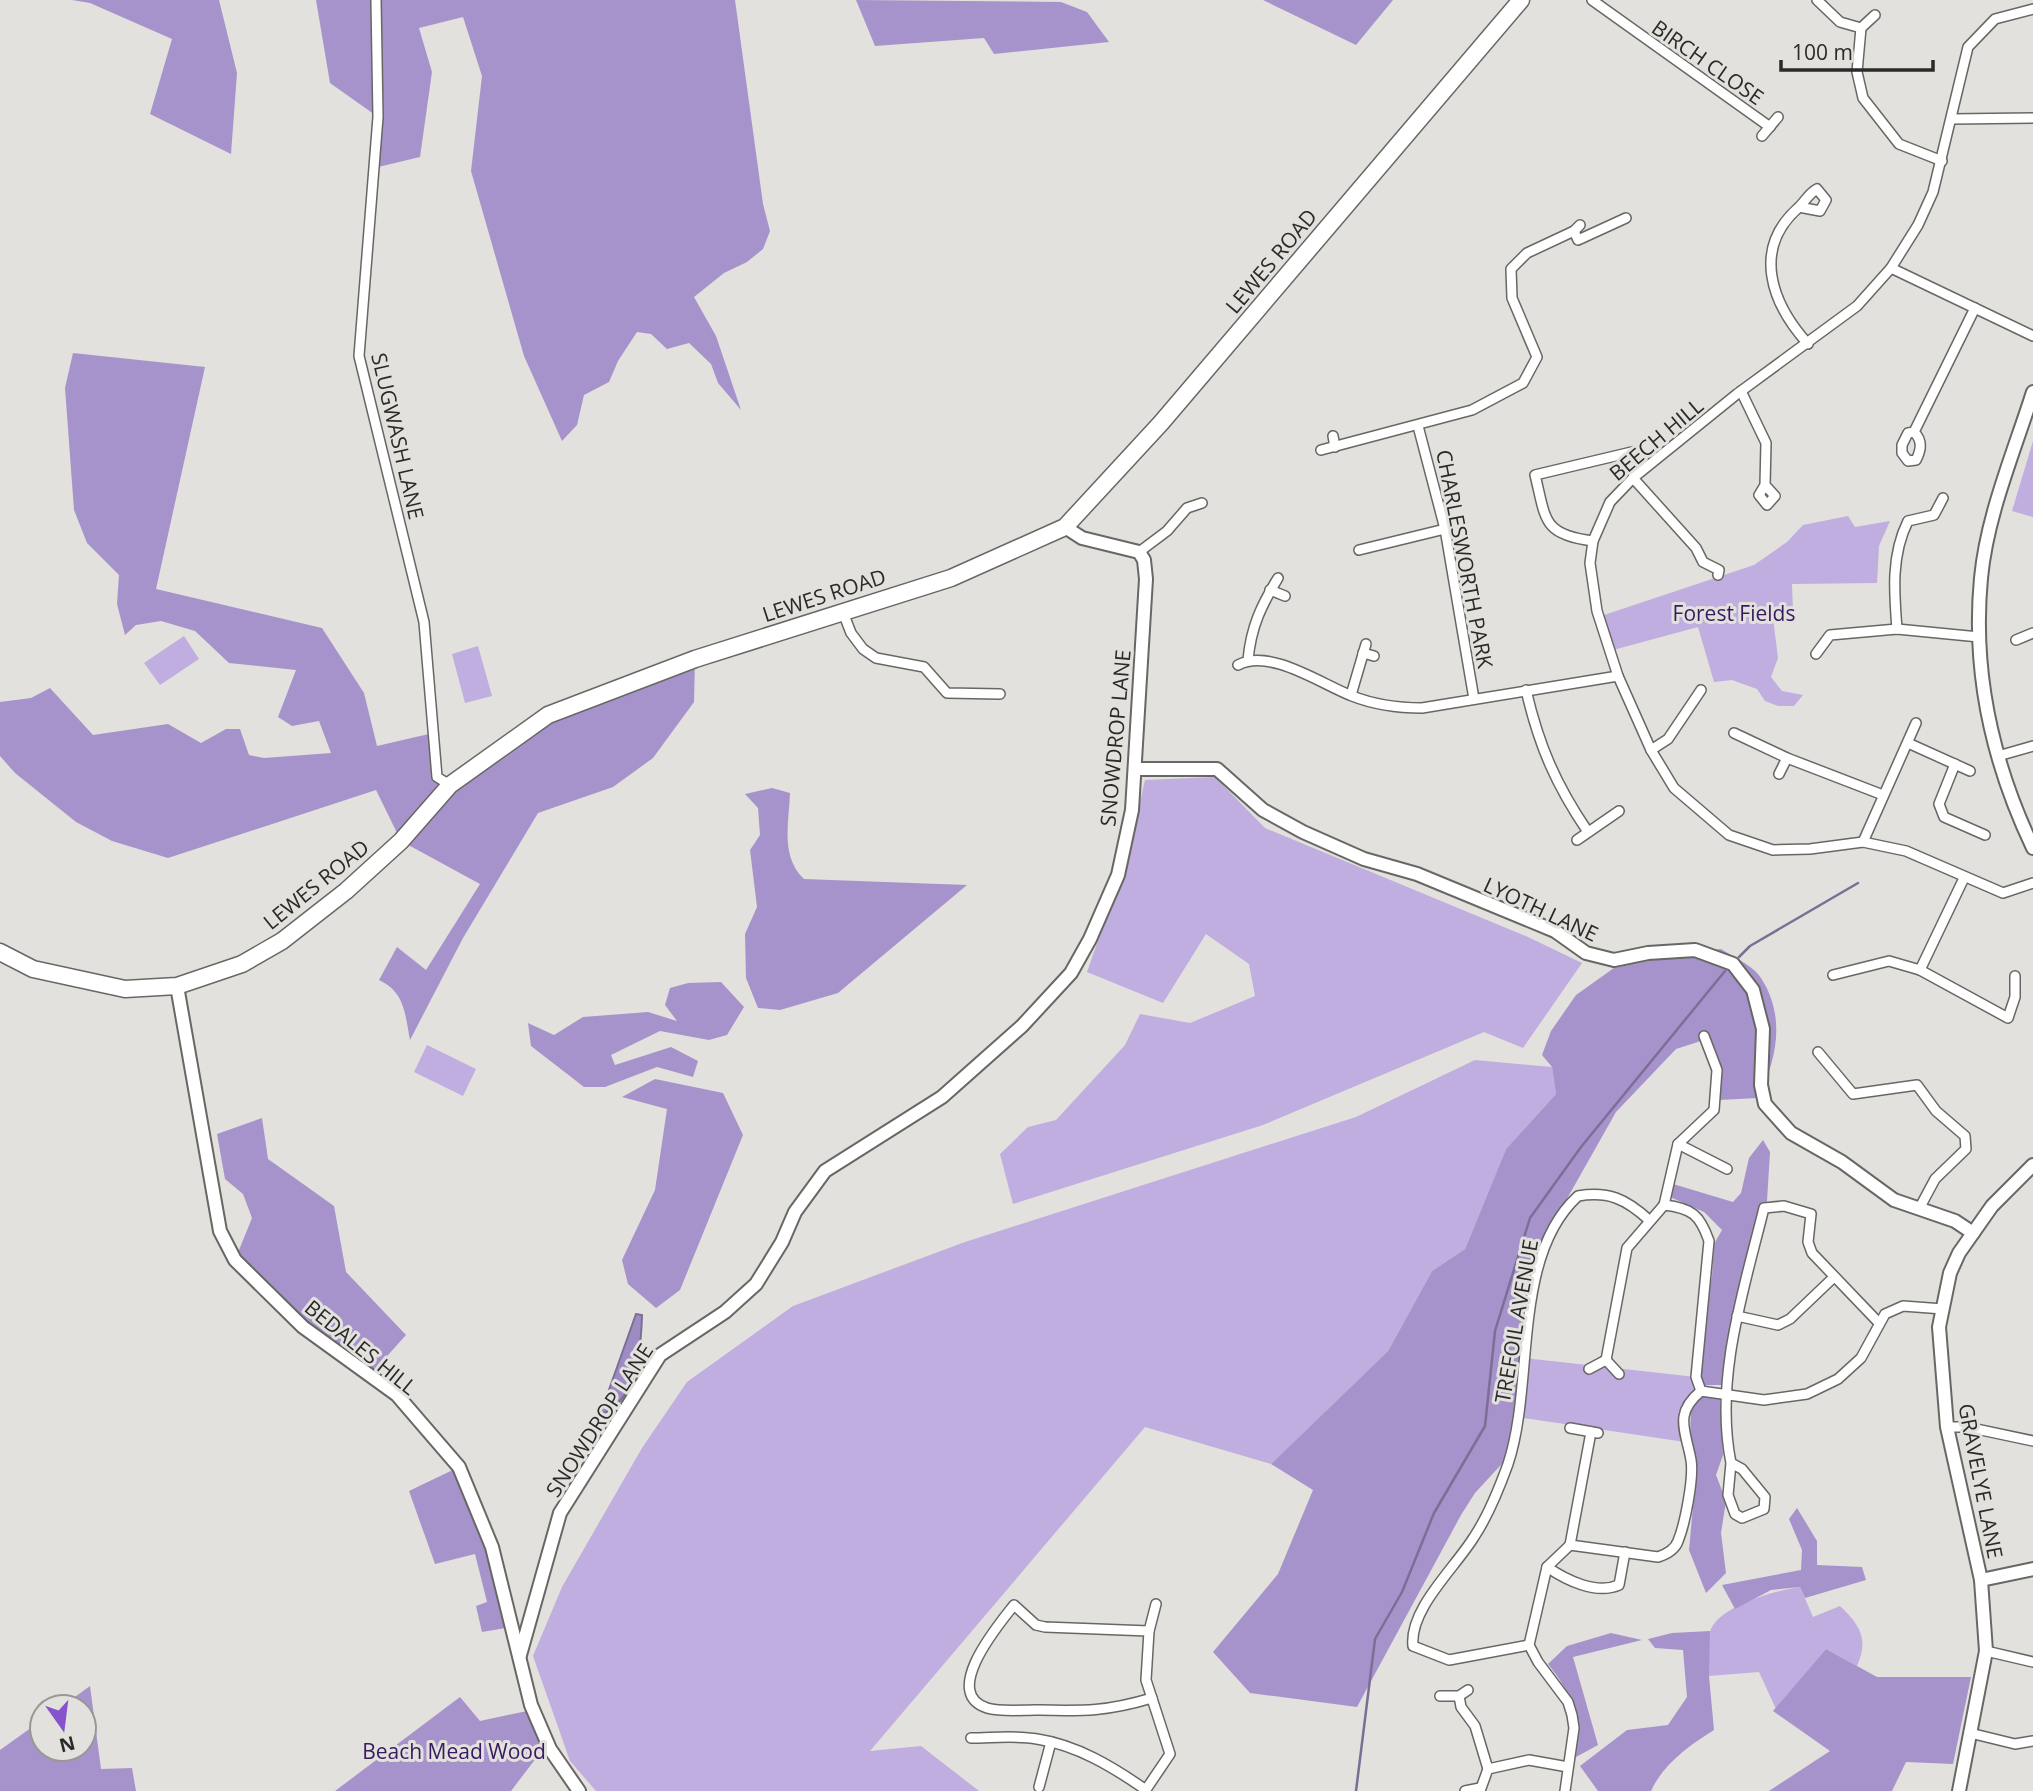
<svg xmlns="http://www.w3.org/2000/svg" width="2033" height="1791" viewBox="0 0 2033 1791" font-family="'Open Sans',sans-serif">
	<rect width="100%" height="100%" fill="#e2e1dd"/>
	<g fill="#bfaedf">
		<polygon points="2033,441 2033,517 2012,511"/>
		<polygon points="1848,516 1855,527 1890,521 1879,546 1877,583 1792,584 1793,612 1773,618 1778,658 1771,677 1782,691 1803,695 1794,706 1778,706 1765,701 1757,689 1732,680 1714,682 1698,627 1613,650 1601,616 1754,565 1787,542 1803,525"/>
		<polygon points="184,636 199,659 160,685 144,663"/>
		<polygon points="478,646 492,696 465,703 452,654"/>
		<polygon points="1215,777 1265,828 1528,937 1582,963 1523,1048 1484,1032 1263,1125 1013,1204 1000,1154 1028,1127 1056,1120 1125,1045 1140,1014 1190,1023 1255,996 1249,964 1206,934 1163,1003 1087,972 1128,854 1145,780"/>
		<polygon points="427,1045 476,1069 463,1096 414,1072"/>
		<polygon points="1475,1060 1552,1067 1556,1094 1506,1149 1465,1249 1432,1271 1388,1351 1271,1464 1145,1427 870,1751 921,1746 979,1791 596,1791 570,1761 533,1656 562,1587 642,1448 687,1382 793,1306 965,1242 1356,1117"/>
		<polygon points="1524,1358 1696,1377 1685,1442 1517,1417"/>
		<path d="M 1800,1587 L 1813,1617 L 1840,1606 C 1860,1625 1869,1639 1857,1666 L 1826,1649 L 1776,1709 L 1759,1672 L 1709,1676 C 1709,1663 1706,1644 1710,1632 C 1717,1606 1777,1590 1800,1587 Z"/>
	</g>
	<g fill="#a793cc">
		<polygon points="72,0 219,0 237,73 231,154 150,114 172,39 90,3"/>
		<polygon points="316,0 735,0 763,204 770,231 763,249 747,262 724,273 694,297 716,336 741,410 718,383 711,364 689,343 667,349 651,334 637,332 618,361 609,382 584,395 577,425 562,441 524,356 471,171 482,76 463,17 419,28 432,72 420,157 374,168 378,117 330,83"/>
		<polygon points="856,0 1061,2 1087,12 1109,42 994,54 984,38 875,46"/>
		<polygon points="1263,0 1393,0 1356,45"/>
		<path d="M 73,353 L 205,367 L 156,589 L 322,628 L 364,693 L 377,746 L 433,733 L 437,777 L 449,785 L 548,715 L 695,659 L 694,702 L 653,758 L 613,787 L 538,813 L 463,938 L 410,1040 C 405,1014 405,992 379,980 L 397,947 L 426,970 L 480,884 L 401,841 L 376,790 L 168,858 L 112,841 L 76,822 L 15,773 L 0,756 L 0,702 L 31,698 L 50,688 L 93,735 L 168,724 L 201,743 L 226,729 L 240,729 L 249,755 L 264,758 L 331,753 L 319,721 L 292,726 L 278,717 L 296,670 L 229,663 L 195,631 L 161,621 L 136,625 L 125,635 L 117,604 L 119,575 L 87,543 L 74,510 L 65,388 Z"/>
		<path d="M 772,788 L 790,793 C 789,823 780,856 804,879 L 967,885 L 838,993 L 780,1010 L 758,1008 L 746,978 L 745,934 L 757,907 L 750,850 L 760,835 L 758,808 L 745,794 Z"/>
		<path d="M 1721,949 C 1733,957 1754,966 1761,978 C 1786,1017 1777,1059 1758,1098 L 1719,1100 L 1722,1067 L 1707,1039 L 1676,1049 L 1616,1112 L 1551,1227 L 1540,1259 L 1511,1454 L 1475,1493 L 1461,1515 L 1357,1707 L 1250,1693 L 1213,1652 L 1278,1574 L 1313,1490 L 1271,1464 L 1388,1351 L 1432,1271 L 1465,1249 L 1506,1149 L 1556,1094 L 1552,1067 L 1542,1055 L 1551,1031 L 1576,995 L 1628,958 Z"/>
		<polygon points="721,982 744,1007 727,1035 709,1040 660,1031 611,1055 615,1065 671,1047 698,1061 693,1077 657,1067 605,1087 584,1087 531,1046 528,1023 554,1035 583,1017 648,1012 677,1021 665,1005 670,988 688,983"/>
		<polygon points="655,1079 723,1093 743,1135 680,1290 656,1308 628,1284 622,1260 655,1190 667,1109 622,1097"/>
		<polygon points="262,1118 268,1159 334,1206 346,1272 406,1335 371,1374 303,1327 235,1260 252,1218 243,1194 225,1179 217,1134"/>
		<polygon points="1763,1140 1770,1152 1767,1201 1751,1239 1738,1298 1725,1381 1721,1385 1704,1385 1699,1376 1702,1325 1712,1276 1714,1244 1722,1230 1704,1212 1670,1197 1673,1184 1733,1202 1741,1193 1749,1158"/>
		<polygon points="1701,1394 1720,1397 1723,1455 1716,1475 1726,1501 1721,1533 1726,1573 1706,1593 1689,1550 1697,1463 1690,1442 1691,1403"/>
		<polygon points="459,1467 512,1627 482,1632 476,1606 487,1602 475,1554 435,1564 409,1491"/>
		<polygon points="1797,1508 1817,1541 1817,1565 1862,1567 1866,1580 1805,1598 1800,1587 1771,1590 1735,1609 1722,1585 1801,1570 1802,1550 1789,1519"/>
		<path d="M 1710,1631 L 1709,1676 L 1714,1730 C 1690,1745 1663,1764 1651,1791 L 1598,1791 L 1580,1766 L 1627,1730 L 1668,1725 L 1687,1697 L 1683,1650 L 1655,1648 L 1648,1639 L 1672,1633 Z"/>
		<path d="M 1611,1633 L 1642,1640 L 1573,1657 L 1598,1745 L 1576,1757 C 1578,1717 1574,1696 1548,1664 L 1567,1646 Z"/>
		<polygon points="1826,1649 1877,1677 1971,1677 1953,1764 1906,1762 1892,1791 1769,1791 1830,1751 1773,1711"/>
		<polygon points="90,1686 101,1769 132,1768 136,1791 0,1791 0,1750 42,1720 42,1749 84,1749 84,1707 61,1707"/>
		<polygon points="460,1697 480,1721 527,1711 543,1749 511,1791 335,1791"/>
	</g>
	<path fill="#9f8bc4" stroke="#7c6e95" stroke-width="2" d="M 636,1314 L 642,1315 C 641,1350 637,1401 600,1415 Z"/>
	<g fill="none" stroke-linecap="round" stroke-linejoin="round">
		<g stroke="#7c6e95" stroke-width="2.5">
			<polyline points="1739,957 1750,946 1858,883"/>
			<polyline points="1356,1791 1375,1639 1402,1592 1434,1513 1485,1426 1495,1331 1530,1218 1581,1147 1725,971"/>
		</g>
		<defs>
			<g id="street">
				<polyline points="376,0 378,117 359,356 424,622 437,777 450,785"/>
				<polyline points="1592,0 1770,127"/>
				<polyline points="1817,0 1840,22 1861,28 1857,72 1863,98 1899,144 1942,161"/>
				<polyline points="2033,9 1995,19 1968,47 1933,192 1918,225 1891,268 1857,306 1737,394 1633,478 1610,502 1593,541 1590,563 1597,611 1618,676 1651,750 1674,788 1729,835 1773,850 1810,849 1863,842 1906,851 2003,893 2033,883"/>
				<polyline points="1861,28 1875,15"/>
				<polyline points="1952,119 2033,118"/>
				<polyline points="1762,136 1778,117"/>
				<path d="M 1799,207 L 1820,211 L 1826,200 L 1817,189 C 1808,194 1805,202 1798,208 C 1752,249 1771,303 1808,344"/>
				<polyline points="1574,231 1578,240 1626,218"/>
				<polyline points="1891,268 2033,336"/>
				<polyline points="1741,391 1766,443 1765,485 1775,496 1767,505 1759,495 1765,485"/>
				<polyline points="1418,426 1445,529 1474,699"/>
				<path d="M 1914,432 C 1923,441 1921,450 1916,460 L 1908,461 L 1902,453 L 1902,445 L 1908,433 L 1914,432 L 1975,308"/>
				<polyline points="1333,436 1335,447"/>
				<polyline points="1321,450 1472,410 1523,383 1537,357 1512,298 1511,269 1527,253 1574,231 1580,225"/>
				<polyline points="1633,478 1696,548 1703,562 1719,570 1718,575"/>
				<path d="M 1593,541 C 1542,535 1546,519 1535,475 L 1636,451"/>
				<polyline points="1359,550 1445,529"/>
				<polyline points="1139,552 1167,531 1187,508 1202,503"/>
				<polyline points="1270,590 1285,596"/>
				<polyline points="842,610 851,633 863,649 876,658 924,667 947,693 1000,694"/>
				<path d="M 1897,629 C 1894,592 1891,555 1908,521 L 1934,515 L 1943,498"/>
				<polyline points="2016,640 2033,633"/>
				<polyline points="1363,653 1374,656"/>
				<polyline points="1816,654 1830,635 1897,629 1979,637"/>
				<path d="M 1248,660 C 1251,627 1261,606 1278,578"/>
				<path d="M 1238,665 C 1270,648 1321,684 1352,696 C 1375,705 1397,708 1422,708 L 1618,676"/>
				<path d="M 1526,690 C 1539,746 1556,785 1588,832"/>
				<polyline points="1351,695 1366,644"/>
				<polyline points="1734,733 1787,758 1883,795"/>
				<polyline points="1908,743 1970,771"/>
				<polyline points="1651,750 1668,739 1701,690"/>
				<polyline points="1998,756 2033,746"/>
				<polyline points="1955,764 1939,804 1944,817 1985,835"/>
				<polyline points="1779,774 1787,758"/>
				<polyline points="1577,840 1619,811"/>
				<polyline points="1863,842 1916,723"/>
				<polyline points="1920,970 1964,878"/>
				<polyline points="1833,975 1889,961 1920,970 2008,1018 2015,997 2015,976"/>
				<polyline points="1818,1052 1853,1094 1917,1085 1936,1111 1965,1136 1966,1149 1935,1179 1920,1207"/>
				<polyline points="1678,1144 1727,1169"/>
				<path d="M 1664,1205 C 1692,1208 1700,1215 1709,1241 L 1696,1377 L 1701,1391"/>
				<polyline points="1664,1205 1678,1144 1714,1110 1717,1070 1704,1036"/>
				<polyline points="1737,1316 1778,1325 1790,1319 1833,1278"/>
				<polyline points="1606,1360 1627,1248 1664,1205"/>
				<polyline points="1589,1369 1606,1360 1619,1374"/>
				<polyline points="1947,1427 1967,1427 2033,1441"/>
				<polyline points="1570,1428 1598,1433"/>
				<path d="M 1731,1463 L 1728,1495 L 1735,1514 L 1742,1518 L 1764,1509 L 1765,1497 L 1742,1469 L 1731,1463 C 1714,1379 1744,1289 1764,1208 L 1784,1206 L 1811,1214 L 1808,1242 L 1812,1253 L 1879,1323"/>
				<polyline points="1570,1545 1591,1432"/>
				<path d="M 1547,1567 C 1566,1580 1596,1595 1619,1585 L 1625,1552"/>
				<path d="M 1149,1631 L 1045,1627 L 1036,1625 L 1014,1605 C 1000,1623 940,1693 987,1708 C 1001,1712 1021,1710 1035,1710 C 1083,1711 1105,1712 1152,1698"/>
				<path d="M 1529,1645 L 1449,1660 L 1413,1646 C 1409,1609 1455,1568 1474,1537 C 1488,1516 1499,1489 1508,1464 C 1535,1384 1511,1257 1578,1196 C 1609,1191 1626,1199 1649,1220"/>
				<polyline points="1986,1651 2033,1662"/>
				<polyline points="1440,1696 1459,1696 1468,1690"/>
				<polyline points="1459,1696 1461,1707 1475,1726 1488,1769"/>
				<polyline points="1970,1733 2015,1744 2033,1741"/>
				<path d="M 971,1738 C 992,1738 1016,1735 1037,1739 C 1077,1745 1113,1767 1146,1790"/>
				<polyline points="1039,1787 1051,1742"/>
				<polyline points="1145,1791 1170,1754 1146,1680 1149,1631 1156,1604"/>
				<polyline points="1465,1791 1480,1788"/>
				<polyline points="1480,1791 1488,1769 1529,1760 1568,1767"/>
				<path d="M 1565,1791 L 1574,1728 L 1572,1715 L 1568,1702 L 1538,1662 L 1529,1645 L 1547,1567 L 1570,1545 L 1658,1557 C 1667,1554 1675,1550 1678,1541 C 1685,1524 1694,1478 1691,1460 C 1686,1431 1673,1414 1701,1391 L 1764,1400 L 1807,1394 L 1838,1379 L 1861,1358 L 1885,1314 L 1903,1306 L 1943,1309"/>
			</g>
			<g id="secondary">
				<path d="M 2033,392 C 2014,452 1987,515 1981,578 C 1972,672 1993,764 2033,848"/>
				<polyline points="1135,769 1217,769 1263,810 1303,832 1364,859 1417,874 1555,931 1586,953 1614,960 1648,953 1695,950 1733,964 1753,990 1763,1029 1761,1085 1765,1104 1791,1133 1842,1162 1894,1200 1955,1221 1973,1233"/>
				<polyline points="177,986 220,1231 235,1260 303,1327 397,1395 459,1467 492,1547 531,1705 550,1749 579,1791"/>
				<polyline points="1981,1580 2033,1569"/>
				<polyline points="520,1655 560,1513 660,1355 725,1312 756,1284 782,1242 795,1212 825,1171 942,1097 1022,1026 1071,973 1090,939 1118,875 1132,810 1146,579 1144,560 1139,552 1082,538 1065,527"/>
				<polyline points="1959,1791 1986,1651 1981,1580 1947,1427 1939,1327 1950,1273 1959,1253 1992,1206 2033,1165"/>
			</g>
			<polyline id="highway" points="0,952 33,969 125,989 177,986 242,964 282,941 346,891 401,841 450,785 548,715 695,659 951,578 1065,527 1161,423 1521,0"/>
		</defs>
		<use href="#street" stroke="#686764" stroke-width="12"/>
		<use href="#secondary" stroke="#686764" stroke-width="16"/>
		<use href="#highway" stroke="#686764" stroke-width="19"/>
		<use href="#street" stroke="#fff" stroke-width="9"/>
		<use href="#secondary" stroke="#fff" stroke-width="12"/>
		<use href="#highway" stroke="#fff" stroke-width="16"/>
	</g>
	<g text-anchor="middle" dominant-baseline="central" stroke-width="6" stroke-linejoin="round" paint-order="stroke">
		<g font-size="21" fill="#2a2a28" stroke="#e2e1dd">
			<text transform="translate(1708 62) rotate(35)">BIRCH CLOSE</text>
			<text transform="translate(1271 261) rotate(-50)">LEWES ROAD</text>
			<text transform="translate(398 436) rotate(77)">SLUGWASH LANE</text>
			<text transform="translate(1656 439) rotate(-40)">BEECH HILL</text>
			<text transform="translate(1465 559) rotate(79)">CHARLESWORTH PARK</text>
			<text transform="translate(824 595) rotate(-18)">LEWES ROAD</text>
			<text transform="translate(1115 738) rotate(-85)">SNOWDROP LANE</text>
			<text transform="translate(316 884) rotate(-39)">LEWES ROAD</text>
			<text transform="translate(1541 909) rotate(25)">LYOTH LANE</text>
			<text transform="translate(1516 1321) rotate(-80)">TREFOIL AVENUE</text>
			<text transform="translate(361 1347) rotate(39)">BEDALES HILL</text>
			<text transform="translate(599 1420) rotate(-57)">SNOWDROP LANE</text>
			<text transform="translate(1981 1481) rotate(79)">GRAVELYE LANE</text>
		</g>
		<g font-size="21" fill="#391a5e" stroke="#e2e1dd">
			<text x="1734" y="613">Forest Fields</text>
			<text x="454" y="1751">Beach Mead Wood</text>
		</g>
	</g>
	<g transform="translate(63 1728) rotate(166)"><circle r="33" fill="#e2e1dd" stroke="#989895" stroke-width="2"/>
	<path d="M0-5L12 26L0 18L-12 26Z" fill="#8653cc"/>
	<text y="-10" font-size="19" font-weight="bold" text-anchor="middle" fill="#2a2a28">N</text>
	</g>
	<path d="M1781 60v10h152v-10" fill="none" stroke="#2a2a28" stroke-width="3.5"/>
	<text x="1792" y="60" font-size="21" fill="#2a2a28" stroke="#e2e1dd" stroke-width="5" paint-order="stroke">100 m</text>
</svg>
